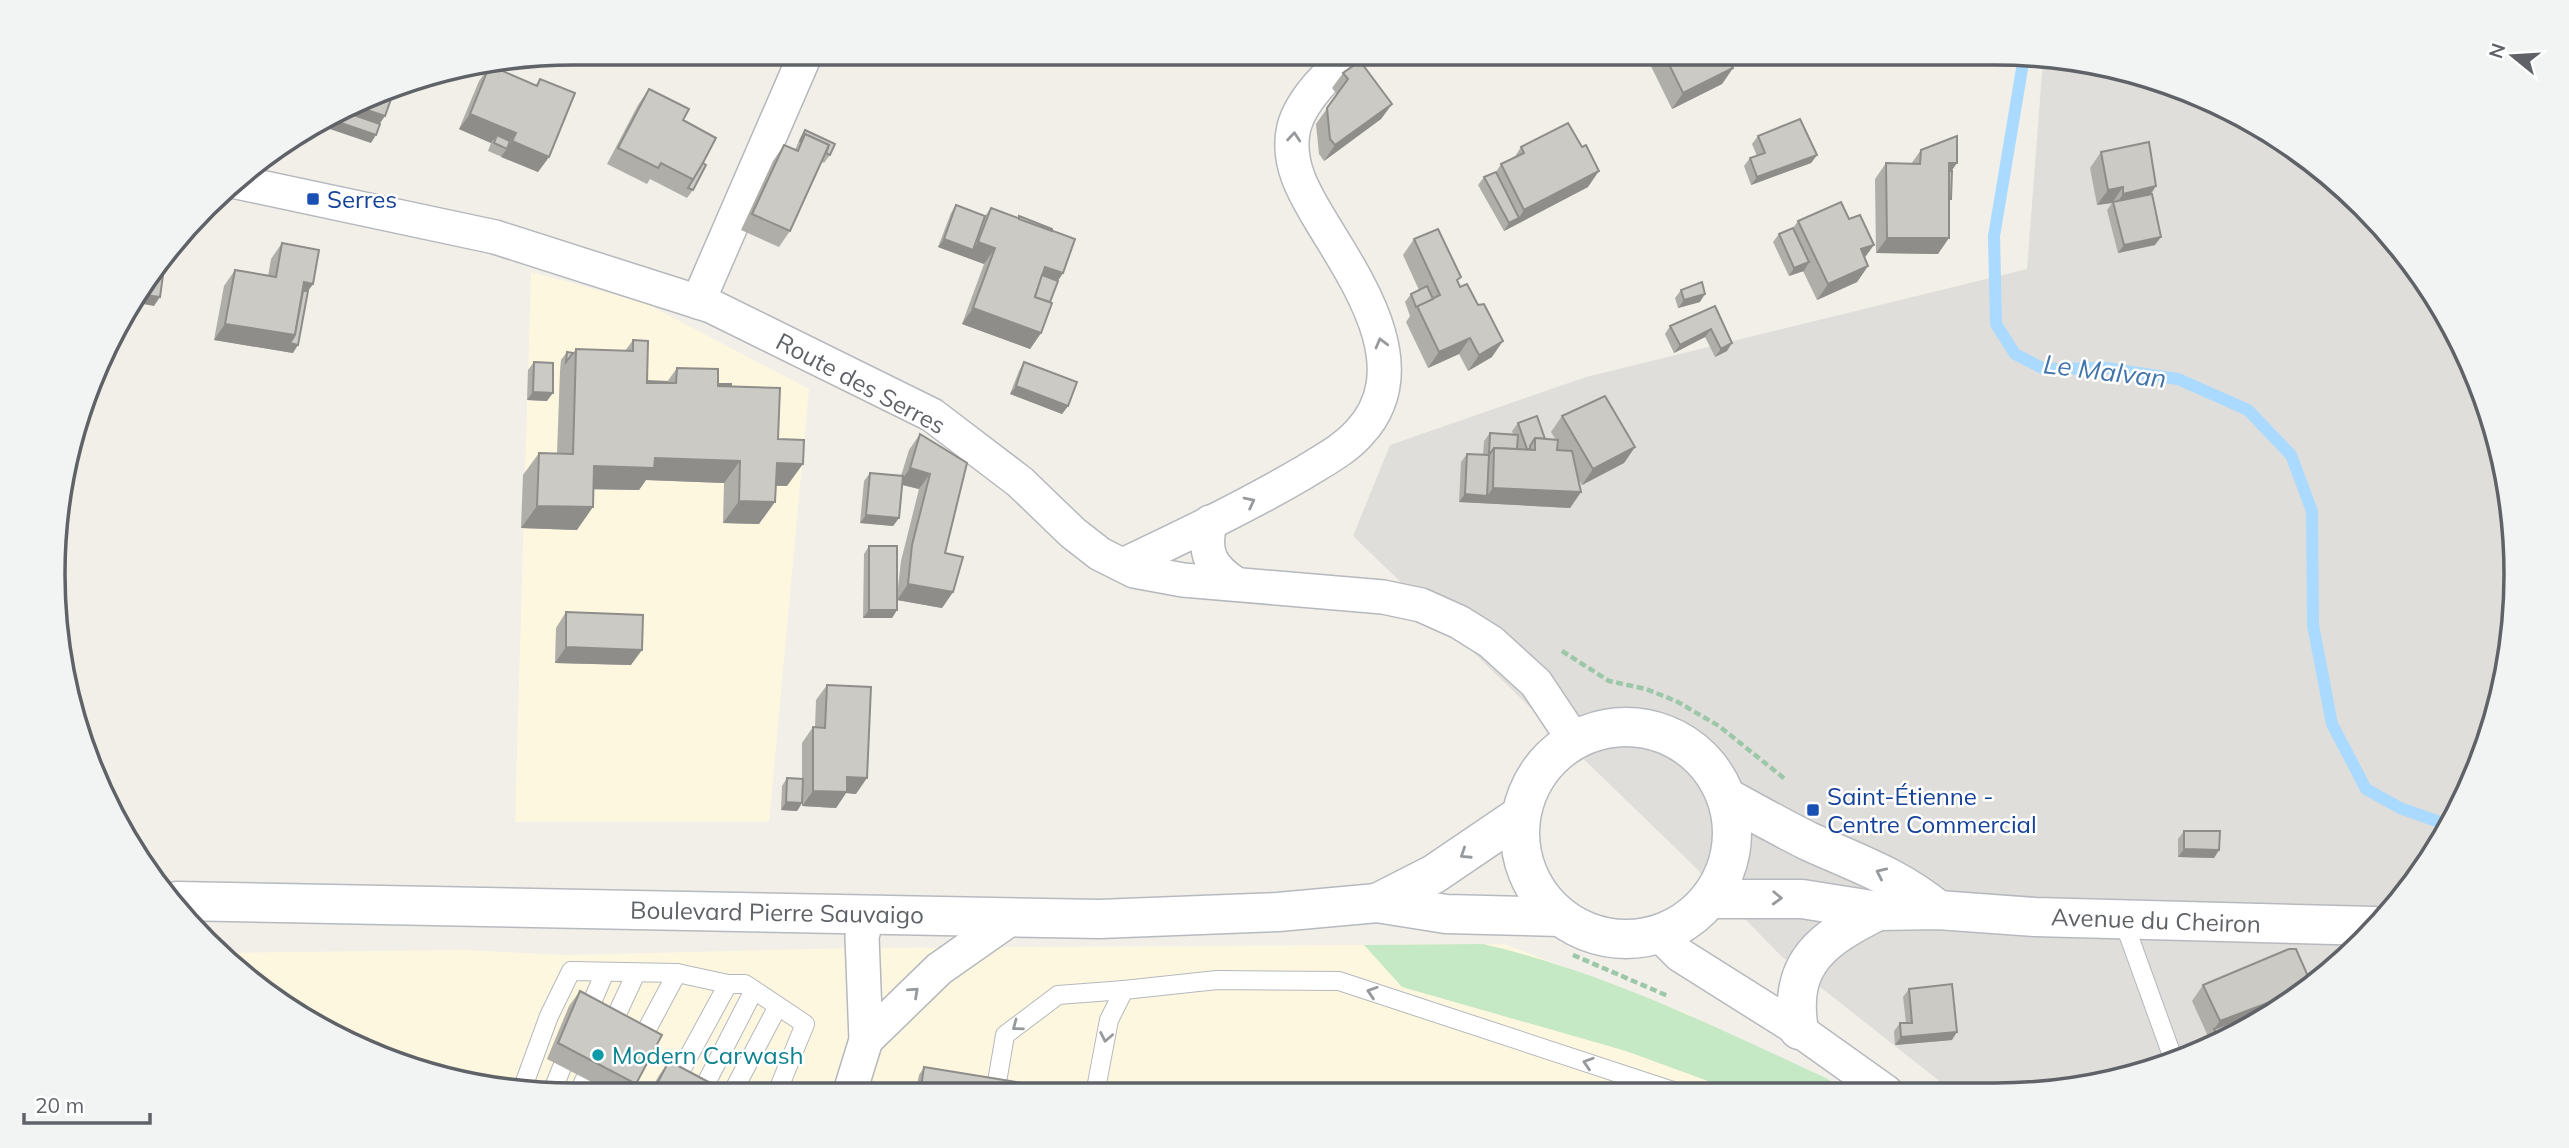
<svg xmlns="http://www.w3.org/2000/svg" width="2569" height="1148" viewBox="0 0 2569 1148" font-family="Mulish,sans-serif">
	<rect width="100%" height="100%" fill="#f1efe8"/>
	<g fill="#fef7e0">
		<polygon points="531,272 645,303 809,389 769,822 515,822"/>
		<polygon points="1504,944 1688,1014 1833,1092 574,1095 406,1068 314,1026 230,966 219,953 462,950 566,955 853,948"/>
	</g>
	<polygon fill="#e0deda" points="2043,60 2163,80 2256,123 2339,182 2409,257 2463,344 2499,439 2515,540 2512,642 2489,742 2428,864 2339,966 2195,1056 2063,1091 1952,1091 1781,956 1689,861 1353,536 1390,445 1586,377 2027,269"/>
	<path fill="#c5e8c5" d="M 1483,944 C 1603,971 1715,1027 1826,1078 L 1847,1092 L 1738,1092 L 1626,1051 L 1402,987 L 1364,945 Z"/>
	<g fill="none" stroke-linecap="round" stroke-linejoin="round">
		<polyline stroke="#aadaff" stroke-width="12" points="2024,57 1994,236 1996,324 2015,354 2044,369 2106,368 2178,379 2248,410 2291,455 2312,511 2313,625 2332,724 2366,789 2400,808 2448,825"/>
		<defs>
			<g id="lane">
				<polyline points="2122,917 2174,1061"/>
				<polyline points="586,1016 605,972"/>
				<polyline points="610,1029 636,973"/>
				<polyline points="639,1044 677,973"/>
				<polyline points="673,1085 728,984"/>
				<polyline points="523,1087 549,1016 571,971 677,973 728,984 745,984 805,1024 776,1095"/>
				<polyline points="552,1092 562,1067"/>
				<polyline points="995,1094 1005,1035 1058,995 1124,990"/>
				<polyline points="1095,1094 1109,1020 1124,990 1217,980 1339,981 1676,1092"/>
				<polyline points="577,1095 585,1079"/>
				<polyline points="700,1095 754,990"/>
				<polyline points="731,1095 778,1006"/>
			</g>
			<g id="street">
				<polyline points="232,181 495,237 711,306 932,415 1020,482 1073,533 1100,554 1134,571 1183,580 1383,597 1421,605 1459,622 1491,642 1536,683 1574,740"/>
				<polyline points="698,302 806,53"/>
				<path d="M 1210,522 C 1203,553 1210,567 1236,584"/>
				<path d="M 1123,565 C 1184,536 1245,507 1303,473 C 1322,461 1344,450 1359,433 C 1418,370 1360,285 1324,226 C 1306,196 1285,164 1294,127 C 1301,100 1331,70 1353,53"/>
				<polyline points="1659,934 1680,955 1799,1030 1886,1092"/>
				<polyline points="866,1040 939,969 1013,917"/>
				<polyline points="849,1095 866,1040 862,937 868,913"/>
			</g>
			<g id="secondary">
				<circle cx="1626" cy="833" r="106"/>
				<path d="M 1726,797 C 1753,812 1780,827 1808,841 C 1856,863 1897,876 1938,910"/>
				<polyline points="1709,899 1802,899 1878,911 1938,910 2035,917 2374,926"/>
				<polyline points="177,901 1099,919 1278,912 1377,903 1446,914 1560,917"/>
				<polyline points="1377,903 1434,874 1521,815"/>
				<path d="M 1799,1030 C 1787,962 1824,938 1878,911"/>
			</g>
		</defs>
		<use href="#lane" stroke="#b5b8bc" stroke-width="20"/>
		<use href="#street" stroke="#b5b8bc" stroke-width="36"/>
		<use href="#secondary" stroke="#b6babf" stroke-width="41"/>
		<g stroke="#9cc7a9" stroke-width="4.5" stroke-dasharray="7 3.5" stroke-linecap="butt">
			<polyline points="1562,651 1609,681 1646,689 1676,701 1719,726 1785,779"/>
			<polyline points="1573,955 1668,996"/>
		</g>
		<use href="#lane" stroke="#fff" stroke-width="18"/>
		<use href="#street" stroke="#fff" stroke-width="33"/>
		<use href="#secondary" stroke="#fff" stroke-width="38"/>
	</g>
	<g fill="#afaea9">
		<polygon points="1644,52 1725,52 1733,68 1722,84 1672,109"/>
		<polygon points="489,67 536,85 540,79 549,157 538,172 488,151 491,143 459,129 479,81"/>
		<polygon points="1343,73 1392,104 1381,119 1324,161 1319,154 1316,124 1337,94 1332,88"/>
		<polygon points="649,89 683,120 703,163 693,190 687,198 650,179 647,184 607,164 638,105"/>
		<polygon points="805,130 830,155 824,163 822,162 790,231 779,247 741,230 773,161 784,145 795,150 800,138"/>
		<polygon points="1758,136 1817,155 1811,163 1751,185 1744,166 1750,158 1757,156 1752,144"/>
		<polygon points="1521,147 1588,187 1504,231 1478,185 1484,177 1496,172 1501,164 1514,158"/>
		<polygon points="1921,150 1952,171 1949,203 1938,254 1876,253 1875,179 1886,163 1911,164"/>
		<polygon points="2101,152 2156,186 2151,194 2155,245 2118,253 2107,210 2112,203 2097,205 2090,168"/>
		<polygon points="956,205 985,216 991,208 1018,218 1019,216 1052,231 1063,273 1058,281 1050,302 1041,333 1030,349 962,324 984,264 938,247 951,213"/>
		<polygon points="1798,221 1865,258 1868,266 1857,282 1817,300 1803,271 1789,276 1773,242 1779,234 1793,228"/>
		<polygon points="1414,239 1458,282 1492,357 1468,371 1459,354 1428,368 1406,322 1410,316 1405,302 1411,294 1419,290 1403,255"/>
		<polygon points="282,243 313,284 308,291 293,353 214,340 224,286 235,270 268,276 271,259"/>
		<polygon points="1681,290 1700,302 1678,308 1675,298"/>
		<polygon points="1715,306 1727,351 1715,357 1705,337 1674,353 1665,334 1670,326"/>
		<polygon points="633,340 647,381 667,382 677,368 718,384 731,386 778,439 787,486 776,486 759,524 723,523 724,483 646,480 639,490 593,489 577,530 521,528 523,475 539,453 557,453 560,371 561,360 567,352 573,353 576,349 625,351"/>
		<polygon points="534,362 547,401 527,400 528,370"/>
		<polygon points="1024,362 1068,406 1062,414 1010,394 1019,371"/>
		<polygon points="1562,416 1635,447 1624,463 1582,485 1577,477 1581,492 1570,508 1459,502 1461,462 1467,454 1483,455 1484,441 1490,433 1513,434 1512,431 1518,423 1545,439 1556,440 1551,432"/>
		<polygon points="920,434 953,592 942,608 897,600 897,610 892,618 863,618 864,554 869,546 897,596 901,561 919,489 902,485 899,518 893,526 860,523 864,481 870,473 901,476 909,450"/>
		<polygon points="566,612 631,665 555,663 556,628"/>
		<polygon points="827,685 856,794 846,793 836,808 802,806 802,803 797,811 781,810 782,786 787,778 802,779 802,743 813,727 815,727 816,700"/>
		<polygon points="2184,831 2219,850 2214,858 2178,857 2178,839"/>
		<polygon points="2311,983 2212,1045 2192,1001 2203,985"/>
		<polygon points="1909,989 1952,1040 1895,1045 1894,1031 1900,1023 1906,1023 1903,997"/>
		<polygon points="580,991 636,1084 628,1095 617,1095 547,1059 569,1006"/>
		<polygon points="669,1061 733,1095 648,1095 658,1077"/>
		<polygon points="924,1067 1064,1094 915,1094 919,1075"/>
	</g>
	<g fill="#8f8d8a">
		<polygon points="1733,68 1722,84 1672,109 1683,93"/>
		<polygon points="1392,104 1381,119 1324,161 1335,145"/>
		<polygon points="352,105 385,116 374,132 376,135 371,143 312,123"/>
		<polygon points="470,114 516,133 505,148 497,135 491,143 459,129"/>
		<polygon points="512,141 549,157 538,172 501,157"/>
		<polygon points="1817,155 1811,163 1751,185 1757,177"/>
		<polygon points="1949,163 1957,163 1946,179"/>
		<polygon points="1599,171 1588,187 1504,231 1509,223 1519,218 1524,210"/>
		<polygon points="2156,186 2145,202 2114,207 2123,194"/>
		<polygon points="2123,187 2112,203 2097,205 2108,190"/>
		<polygon points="2161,237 2155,245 2118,253 2124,245"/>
		<polygon points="1887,238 1949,238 1938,254 1876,253"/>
		<polygon points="944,239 973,250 978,242 995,248 984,264 938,247"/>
		<polygon points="1874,245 1863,260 1861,249"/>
		<polygon points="1809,262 1804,271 1789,276 1794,268"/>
		<polygon points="1868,266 1857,282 1817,300 1828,284"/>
		<polygon points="1045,267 1063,273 1052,289 1037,283"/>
		<polygon points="304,282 313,284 302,299"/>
		<polygon points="138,294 160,297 154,306 132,302"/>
		<polygon points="1705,294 1700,302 1678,308 1684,300"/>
		<polygon points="973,308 1041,333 1030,349 962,324"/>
		<polygon points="225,324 295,335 298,345 293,353 214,340"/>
		<polygon points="1711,329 1705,337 1674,353 1680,345"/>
		<polygon points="1470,338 1459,354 1428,368 1439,352"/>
		<polygon points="1503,341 1492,357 1468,371 1479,355"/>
		<polygon points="1732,343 1727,351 1715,357 1721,349"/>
		<polygon points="1016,386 1068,406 1062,414 1010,394"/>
		<polygon points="533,392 553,393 547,401 527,400"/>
		<polygon points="1635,447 1624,463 1582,485 1593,469"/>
		<polygon points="655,458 740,461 724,483 646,480 639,490 578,489 594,466"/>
		<polygon points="777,463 803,464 787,486 761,485"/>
		<polygon points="910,468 930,474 919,489 899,484"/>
		<polygon points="1493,488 1581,492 1570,508 1459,502 1465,494 1487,496"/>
		<polygon points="739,501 775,502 759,524 723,523"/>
		<polygon points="537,506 593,507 577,530 521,528"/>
		<polygon points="866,515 899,518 893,526 860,523"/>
		<polygon points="908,584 953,592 942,608 897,600"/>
		<polygon points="869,610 897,610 892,618 863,618"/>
		<polygon points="566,647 642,650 631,665 555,663"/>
		<polygon points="847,777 867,778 856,794 846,793 836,808 802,806 813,791"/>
		<polygon points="786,802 802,803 797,811 781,810"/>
		<polygon points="2184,849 2219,850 2214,858 2178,857"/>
		<polygon points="2270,1002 2262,1014 2214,1029 2220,1021"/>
		<polygon points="1957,1032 1952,1040 1895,1045 1901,1037"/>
	</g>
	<g fill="#cccac5" stroke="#8f8d8a" stroke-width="2">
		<polygon points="1663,52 1725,52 1733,68 1683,93"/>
		<polygon points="1360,61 1392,104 1335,145 1330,139 1327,108 1348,79 1343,73"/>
		<polygon points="491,66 537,86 540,79 575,93 549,157 512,141 516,133 470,114 489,67"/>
		<polygon points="396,85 385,116 352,105"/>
		<polygon points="649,89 689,109 683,120 716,138 694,180 661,163 658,168 618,148"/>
		<polygon points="346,107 344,114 337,112"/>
		<polygon points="345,112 380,124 376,135 338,122"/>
		<polygon points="1800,119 1817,155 1757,177 1750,158 1765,153 1758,136"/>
		<polygon points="1568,123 1582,147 1586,145 1599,171 1524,210 1501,164 1524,153 1521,147"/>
		<polygon points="805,130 835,144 830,155 826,153 829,145 805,134 800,142"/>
		<polygon points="805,134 829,145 790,231 752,214 784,145 798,151"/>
		<polygon points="497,135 510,141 507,149 494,143"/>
		<polygon points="1957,136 1957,163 1949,163 1949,238 1887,238 1886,163 1920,164 1921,150"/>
		<polygon points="2149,142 2156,186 2123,194 2123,187 2108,190 2101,152"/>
		<polygon points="703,163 706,165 693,190 688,188"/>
		<polygon points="1949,171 1952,171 1951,199 1949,199"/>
		<polygon points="1496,172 1519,218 1509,223 1484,177"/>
		<polygon points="2152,194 2161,237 2124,245 2113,202"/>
		<polygon points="1841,202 1849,219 1860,215 1874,245 1861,249 1868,266 1828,284 1798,221"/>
		<polygon points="956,205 985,216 973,250 944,239"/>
		<polygon points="991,208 1075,239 1063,273 1045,267 1035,297 1052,303 1041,333 973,308 995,248 978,242"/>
		<polygon points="1019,216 1052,229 1052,231 1019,219"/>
		<polygon points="1793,228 1809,262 1794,268 1779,234"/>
		<polygon points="1438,229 1461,277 1457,280 1460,287 1467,284 1478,305 1484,304 1503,341 1479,355 1470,338 1439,352 1417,306 1440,295 1414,239"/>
		<polygon points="282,243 319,250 313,284 304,282 295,335 225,324 235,270 276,277"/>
		<polygon points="155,274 163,275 160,297 138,294"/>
		<polygon points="1042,275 1058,281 1050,302 1035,297"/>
		<polygon points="1702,282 1705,294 1684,300 1681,290"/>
		<polygon points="1427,286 1433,299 1416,307 1411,294"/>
		<polygon points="303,291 308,291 298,345 290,343 295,335"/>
		<polygon points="1715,306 1732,343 1721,349 1711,329 1680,345 1670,326"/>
		<polygon points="633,340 648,341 647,383 676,383 677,368 718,369 718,386 780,388 778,439 804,440 803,464 777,463 775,502 739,501 740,461 655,458 654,468 594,466 593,507 537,506 539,453 573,454 576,349 633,351"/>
		<polygon points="567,352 573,353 566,362"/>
		<polygon points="534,362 553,363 553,393 533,392"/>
		<polygon points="1024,362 1077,382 1068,406 1016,386"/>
		<polygon points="647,381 667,382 667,383 647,383"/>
		<rect x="718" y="384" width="13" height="2"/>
		<polygon points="1605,396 1635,447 1593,469 1562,416"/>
		<polygon points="1537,416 1545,439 1535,438 1530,446 1530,449 1527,449 1518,423"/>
		<polygon points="1490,433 1518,435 1517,449 1494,448 1489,455"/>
		<polygon points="920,434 967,463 945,553 963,557 953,592 908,584 912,545 930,474 910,468"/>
		<polygon points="1535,438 1558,440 1557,450 1572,451 1581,492 1493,488 1494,448 1535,450"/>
		<polygon points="1467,454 1489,455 1487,496 1465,494"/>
		<polygon points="870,473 903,476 899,518 866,515"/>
		<rect x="869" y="546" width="28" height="64"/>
		<polygon points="566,612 643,615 642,650 566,647"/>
		<polygon points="827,685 871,687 867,778 847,777 847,792 813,791 813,727 825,728"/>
		<polygon points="787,778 803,779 802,803 786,802"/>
		<polygon points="2184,831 2220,831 2219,850 2184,849"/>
		<polygon points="2289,949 2296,949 2311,983 2273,1007 2270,1002 2220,1021 2203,985"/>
		<polygon points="1952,984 1957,1032 1901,1037 1900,1023 1912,1023 1909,989"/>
		<polygon points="580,991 662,1035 636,1084 558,1043"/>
		<polygon points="2265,1009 2266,1011 2220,1040 2214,1029"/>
		<polygon points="669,1061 733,1095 651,1095"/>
		<polygon points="924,1067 1065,1090 1064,1094 920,1094"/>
	</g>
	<defs><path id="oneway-chevron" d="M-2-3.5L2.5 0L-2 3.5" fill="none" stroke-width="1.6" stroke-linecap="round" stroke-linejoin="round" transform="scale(1.75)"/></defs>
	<g stroke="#979a9d">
		<use href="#oneway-chevron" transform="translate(1294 137) rotate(-85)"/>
		<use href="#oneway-chevron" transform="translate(1381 343) rotate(-105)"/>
		<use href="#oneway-chevron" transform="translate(1250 502) rotate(-27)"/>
		<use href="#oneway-chevron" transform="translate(1465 854) rotate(147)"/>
		<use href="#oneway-chevron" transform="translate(1881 873) rotate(-155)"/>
		<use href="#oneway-chevron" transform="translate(1777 898) rotate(2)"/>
		<use href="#oneway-chevron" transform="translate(914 992) rotate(-42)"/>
		<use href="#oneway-chevron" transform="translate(1372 992) rotate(-162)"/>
		<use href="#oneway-chevron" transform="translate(1017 1026) rotate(143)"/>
		<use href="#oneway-chevron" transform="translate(1106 1037) rotate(101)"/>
		<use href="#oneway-chevron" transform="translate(1588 1063) rotate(-162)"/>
	</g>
	<g fill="#1a4fb4" stroke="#fff" stroke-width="2.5">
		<rect x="306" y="192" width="14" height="14" rx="3.5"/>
		<rect x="1806" y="803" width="14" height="14" rx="3.5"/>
	</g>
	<circle fill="#0f9aa8" stroke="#fff" stroke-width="2.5" cx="598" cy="1055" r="7"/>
	<g text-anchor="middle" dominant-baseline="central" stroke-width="5" stroke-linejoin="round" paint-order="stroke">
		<g font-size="24" fill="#164399" stroke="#fff" text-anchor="start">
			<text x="327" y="199">Serres</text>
			<text x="1827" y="796">Saint-Étienne -<tspan x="1827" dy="28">Centre Commercial</tspan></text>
		</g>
		<g font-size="24" fill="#5f6368" stroke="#fff">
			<text transform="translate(861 383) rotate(28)">Route des Serres</text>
			<text transform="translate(777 912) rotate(1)">Boulevard Pierre Sauvaigo</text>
			<text transform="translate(2156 920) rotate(2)">Avenue du Cheiron</text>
		</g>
		<g font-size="24" fill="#0d838f" stroke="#fff" text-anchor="start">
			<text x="612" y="1055">Modern Carwash</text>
		</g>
		<g font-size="26" font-style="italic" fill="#4174aa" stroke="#fff">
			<text transform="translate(2105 371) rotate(7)">Le Malvan</text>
		</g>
	</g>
	<path d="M0 0H2569V1148H0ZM574 65H1995A509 509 0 0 1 2504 574V574A509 509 0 0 1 1995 1083H574A509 509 0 0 1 65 574V574A509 509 0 0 1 574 65Z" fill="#f2f3f3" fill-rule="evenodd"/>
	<path fill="none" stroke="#5f6368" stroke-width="3.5" d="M574 65H1995A509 509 0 0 1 2504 574V574A509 509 0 0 1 1995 1083H574A509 509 0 0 1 65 574V574A509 509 0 0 1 574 65Z"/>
	<g transform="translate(2513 56) rotate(288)" stroke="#ffffff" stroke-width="5" paint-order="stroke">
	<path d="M0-5L12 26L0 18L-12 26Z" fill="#5f6368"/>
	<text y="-10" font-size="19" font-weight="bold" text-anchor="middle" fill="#5f6368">N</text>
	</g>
	<path d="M24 1113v10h126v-10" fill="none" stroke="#5f6368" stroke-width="3.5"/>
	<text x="35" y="1113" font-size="21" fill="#5f6368" stroke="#ffffff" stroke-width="5" paint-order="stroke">20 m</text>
</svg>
